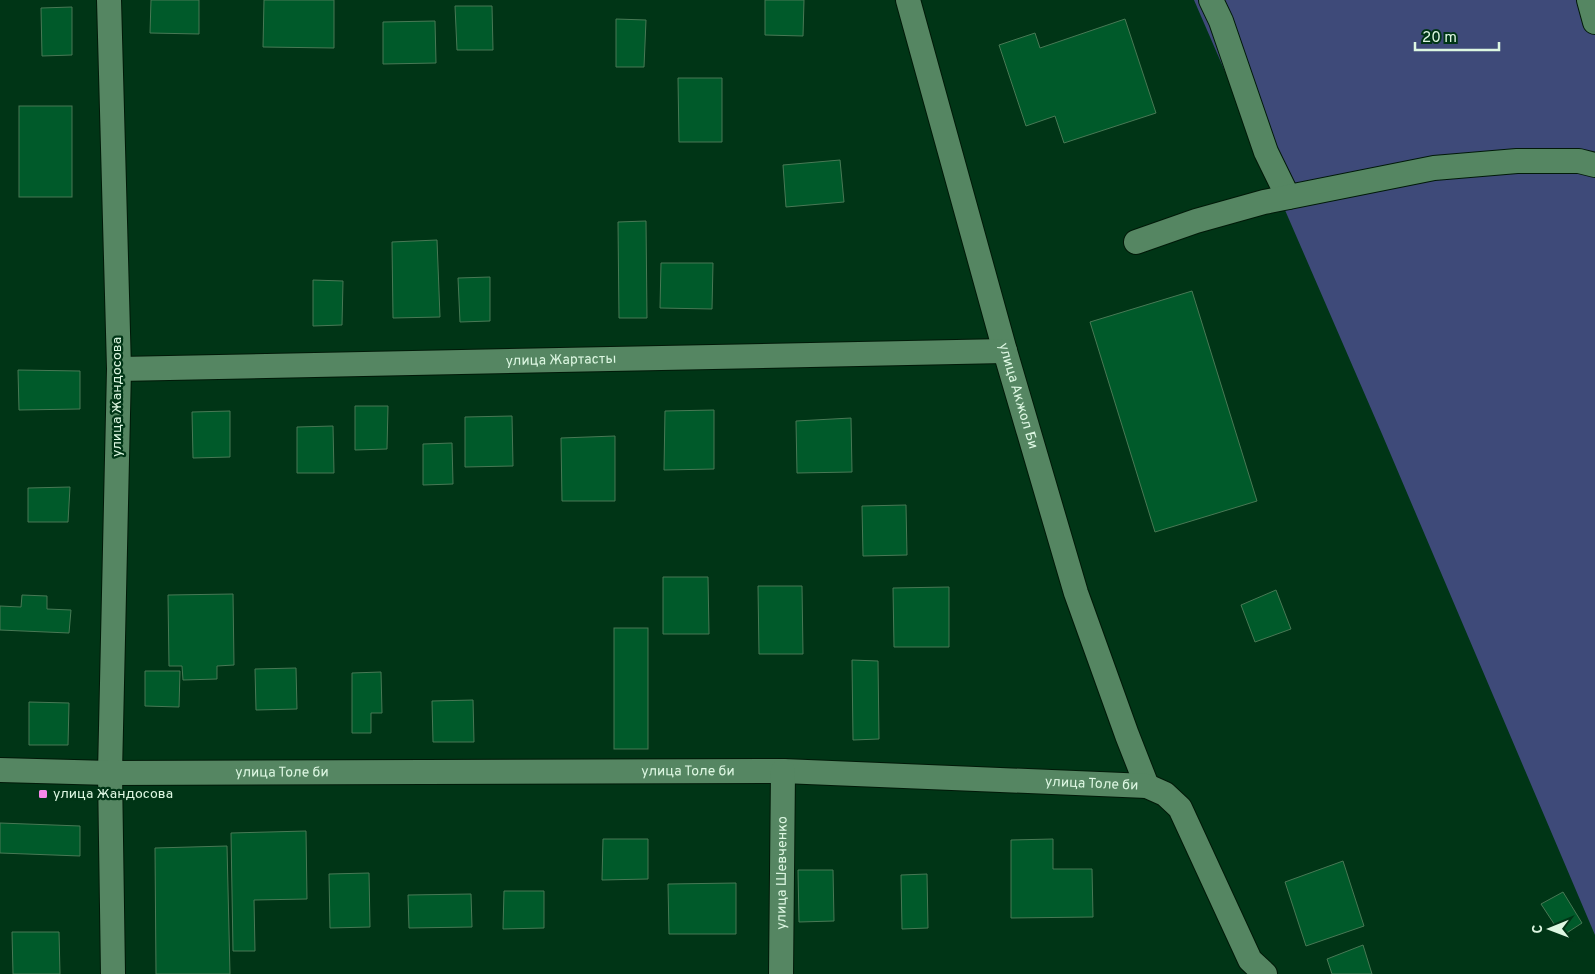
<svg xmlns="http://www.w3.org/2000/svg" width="1595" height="974" viewBox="0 0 1595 974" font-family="Overpass,sans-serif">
	<rect width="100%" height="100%" fill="#003516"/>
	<polygon fill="#3e4a79" points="1194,0 1595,0 1595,935 1382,434"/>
	<g fill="#005a2a" stroke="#487955">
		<polygon points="151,0 199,0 199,34 150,33"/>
		<polygon points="264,0 334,0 334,48 263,47"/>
		<polygon points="765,0 804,0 803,36 765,35"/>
		<polygon points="455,6 492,6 493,50 457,50"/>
		<polygon points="72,7 72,55 42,56 41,8"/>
		<polygon points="616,19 646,20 644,67 616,67"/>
		<polygon points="1125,19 1156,113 1064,143 1055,116 1026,126 999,45 1035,33 1040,48"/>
		<polygon points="435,21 436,63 383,64 383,22"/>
		<polygon points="678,78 722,78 722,142 679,142"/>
		<rect x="19" y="106" width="53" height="91"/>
		<polygon points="840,160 844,202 786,207 783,165"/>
		<polygon points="646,221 647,318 619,318 618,222"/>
		<polygon points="437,240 440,317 393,318 392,242"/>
		<polygon points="661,263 713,263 712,309 660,308"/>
		<polygon points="490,277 490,321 460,322 458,278"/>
		<polygon points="313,280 343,281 342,325 313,326"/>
		<polygon points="1192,291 1257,501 1155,532 1090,322"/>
		<polygon points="18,370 80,371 80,409 19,410"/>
		<polygon points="355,406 388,406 387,449 355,450"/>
		<polygon points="714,410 714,469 664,470 665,411"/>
		<polygon points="230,411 230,457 193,458 192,412"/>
		<polygon points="512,416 513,466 465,467 465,417"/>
		<polygon points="851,418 852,472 797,473 796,421"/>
		<polygon points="333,426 334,473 297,473 297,427"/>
		<polygon points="615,436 615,501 562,501 561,438"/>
		<polygon points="452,443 453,484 423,485 423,444"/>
		<polygon points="70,487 68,522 28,522 28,488"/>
		<polygon points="906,505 907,555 863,556 862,506"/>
		<polygon points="663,577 708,577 709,634 663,634"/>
		<polygon points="758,586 802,586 803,654 759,654"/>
		<polygon points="949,587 949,647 894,647 893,588"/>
		<polygon points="1276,590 1291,629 1255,642 1241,605"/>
		<polygon points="233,594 234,665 217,666 217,679 183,680 182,666 169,666 168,595"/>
		<polygon points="22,595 47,596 47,609 71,610 69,633 0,630 0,606 21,607"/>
		<rect x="614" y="628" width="34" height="121"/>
		<polygon points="852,660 878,661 879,739 853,740"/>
		<polygon points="296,668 297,709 256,710 255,669"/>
		<polygon points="145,671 180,671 179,707 145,706"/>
		<polygon points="381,672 382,713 371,713 371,733 352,733 352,673"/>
		<polygon points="473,700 474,742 433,742 432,701"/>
		<polygon points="29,702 69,703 68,745 29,745"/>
		<polygon points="0,823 80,826 80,856 0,853"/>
		<polygon points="306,831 307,899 254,900 255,951 233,951 231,833"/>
		<polygon points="603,839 648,839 648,879 602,880"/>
		<polygon points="1053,839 1053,869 1092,869 1093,917 1011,918 1011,840"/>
		<polygon points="227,846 230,974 156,974 155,848"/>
		<polygon points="1343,861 1364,926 1306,946 1285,882"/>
		<polygon points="798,870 833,870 834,921 799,922"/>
		<polygon points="369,873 370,927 330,928 329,874"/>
		<polygon points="927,874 928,928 902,929 901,875"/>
		<polygon points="736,883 736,934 669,934 668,884"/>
		<polygon points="504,891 544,891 544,928 503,929"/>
		<polygon points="1563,892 1582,923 1562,936 1541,904"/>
		<polygon points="471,894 472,927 409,928 408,895"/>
		<polygon points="12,932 59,932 60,974 13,974"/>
		<polygon points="1363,945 1372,974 1332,974 1327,959"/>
	</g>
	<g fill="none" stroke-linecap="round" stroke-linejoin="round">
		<defs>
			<g id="street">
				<polyline points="109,0 119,369 110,773 113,974"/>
				<path id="s1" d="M 908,0 L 1005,351 L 1076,593 L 1127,735 L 1147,786"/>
				<polyline points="1211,0 1221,21 1266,152 1288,197"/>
				<polyline points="1589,0 1595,22"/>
				<polyline points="1136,242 1196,221 1264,202 1434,168 1517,161 1579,161 1595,165"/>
				<path id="s2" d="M 119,369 L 1005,351"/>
				<path id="s3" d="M 0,770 L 110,773 L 783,771 L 1147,786 L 1165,794 L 1180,808 L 1250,960 L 1265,974"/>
				<path id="s4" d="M 781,974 L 783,771"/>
			</g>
		</defs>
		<use href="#street" stroke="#011908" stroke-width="26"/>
		<use href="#street" stroke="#558662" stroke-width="24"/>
	</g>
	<rect fill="#f888ea" stroke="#003516" stroke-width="2" x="38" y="789" width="10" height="10" rx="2.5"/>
	<g text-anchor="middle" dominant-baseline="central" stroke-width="4.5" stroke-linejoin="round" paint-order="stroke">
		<g font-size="14" fill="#ddf7e2" stroke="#003516">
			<text stroke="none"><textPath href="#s2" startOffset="442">улица Жартасты</textPath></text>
			<text stroke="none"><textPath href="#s1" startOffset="411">улица Акжол Би</textPath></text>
			<text transform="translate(117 397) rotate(-90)">улица Жандосова</text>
			<text stroke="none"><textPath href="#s3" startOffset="688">улица Толе би</textPath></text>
			<text stroke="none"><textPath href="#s3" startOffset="282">улица Толе би</textPath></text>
			<text stroke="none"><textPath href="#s3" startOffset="1092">улица Толе би</textPath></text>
			<text stroke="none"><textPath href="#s4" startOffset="101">улица Шевченко</textPath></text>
		</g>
		<g font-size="14" fill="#ddf7e2" stroke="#003516" text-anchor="start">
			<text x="53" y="794">улица Жандосова</text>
		</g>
	</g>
	<g transform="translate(1550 929) rotate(269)" stroke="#003516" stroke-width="4" paint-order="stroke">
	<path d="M0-4L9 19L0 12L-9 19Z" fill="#ddf7e2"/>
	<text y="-8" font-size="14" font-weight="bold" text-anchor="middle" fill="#ddf7e2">С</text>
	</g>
	<path d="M1415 42v8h84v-8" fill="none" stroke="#ddf7e2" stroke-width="2.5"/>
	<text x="1422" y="42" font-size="15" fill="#ddf7e2" stroke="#003516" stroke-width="4" paint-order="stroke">20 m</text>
</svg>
